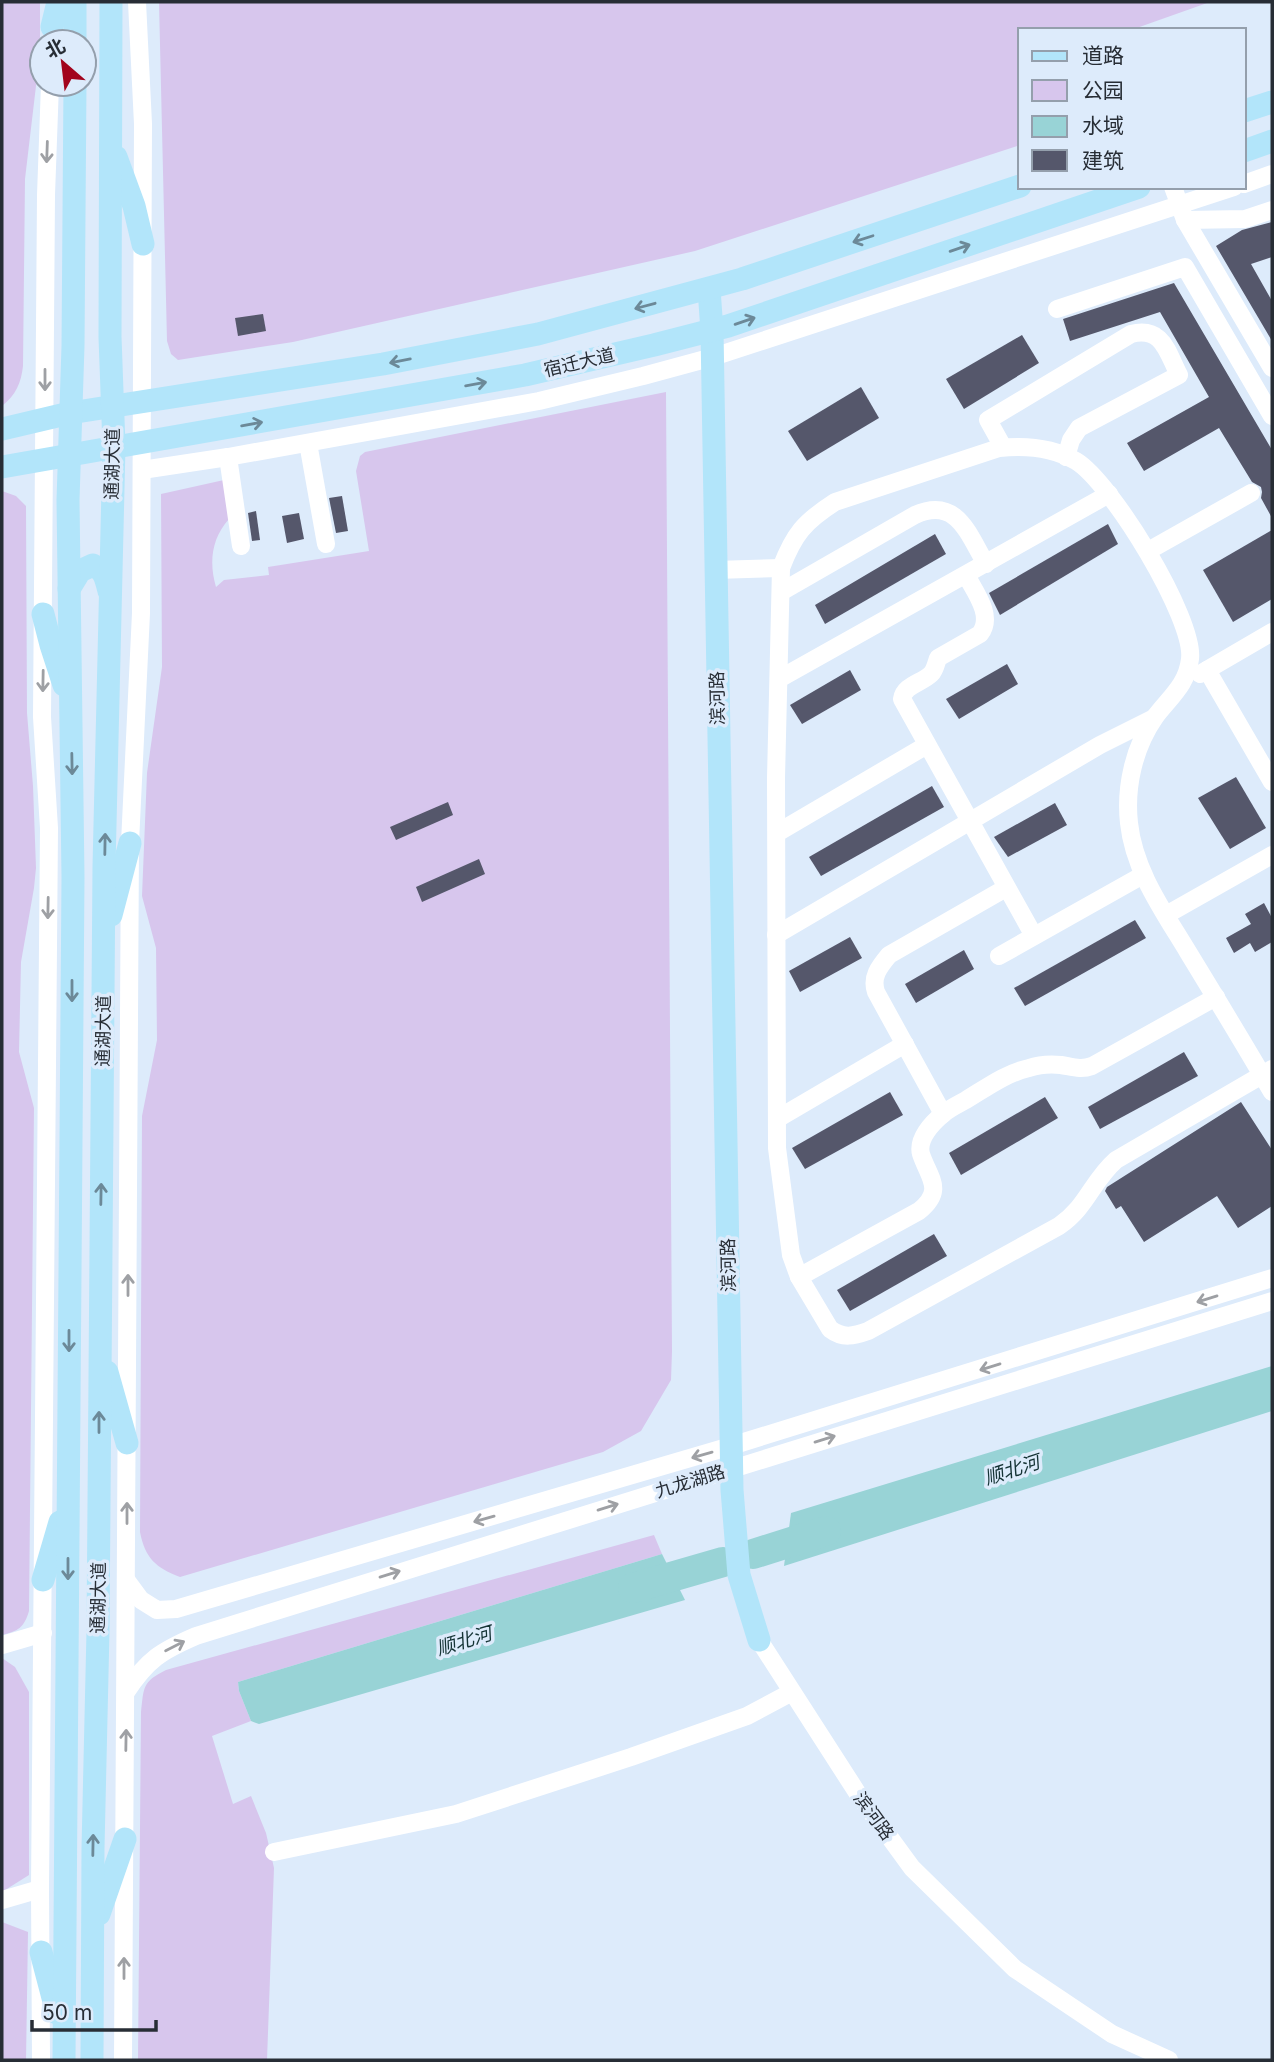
<svg xmlns="http://www.w3.org/2000/svg" width="1274" height="2062" viewBox="0 0 1274 2062" font-family="Inter,'Noto Sans SC',sans-serif">
	<rect width="100%" height="100%" fill="#ddebfb"/>
	<g fill="#d7c6ed">
		<path d="M 2,2 L 40,2 L 40,52 L 25,179 L 23,366 C 21,383 16,395 2,406 Z"/>
		<polygon points="159,2 1210,2 1131,30 1020,30 1020,145 695,251 293,342 178,360 171,354 167,341"/>
		<path d="M 666,392 L 672,1351 L 671,1380 L 641,1431 L 603,1452 L 180,1577 C 156,1568 145,1558 140,1532 L 142,1116 L 157,1040 L 156,948 L 142,896 L 147,773 L 162,667 L 161,494 L 224,480 L 229,519 C 211,539 209,563 216,587 L 224,580 L 269,575 L 268,567 L 369,551 L 356,471 L 360,456 L 365,452 Z"/>
		<path d="M 2,491 L 16,496 L 26,506 L 27,713 L 33,786 L 36,868 L 34,888 L 21,962 L 19,1052 L 34,1108 L 29,1611 C 24,1628 18,1631 2,1635 Z"/>
		<path d="M 654,1535 L 662,1554 L 238,1682 L 239,1691 L 251,1721 L 212,1736 L 233,1804 L 251,1796 L 266,1833 L 274,1868 L 267,2060 L 138,2060 L 141,1712 C 144,1687 142,1682 166,1670 Z"/>
		<polygon points="2,1658 15,1667 29,1692 29,1875 2,1892"/>
		<polygon points="2,1922 28,1932 26,2060 2,2060"/>
	</g>
	<g fill="#98d3d6">
		<polygon points="1272,1366 1272,1411 784,1566 791,1513"/>
		<polygon points="662,1554 685,1600 259,1724 251,1721 239,1691 238,1682"/>
	</g>
	<g fill="none" stroke-linecap="round" stroke-linejoin="round">
		<g stroke="#98d3d6" stroke-width="30">
			<polyline points="753,1554 826,1531"/>
			<polyline points="633,1588 723,1562"/>
		</g>
	</g>
	<g fill="#55576b">
		<polygon points="1272,222 1272,257 1251,264 1272,301 1272,341 1216,246 1242,230"/>
		<polygon points="1174,283 1272,450 1272,518 1261,498 1262,492 1261,487 1252,482 1219,428 1144,471 1127,443 1209,397 1160,312 1070,341 1063,319"/>
		<polygon points="263,314 266,331 238,336 235,318"/>
		<polygon points="1022,335 1039,363 964,409 946,379"/>
		<polygon points="861,387 879,418 807,461 788,431"/>
		<polygon points="342,496 348,531 336,533 329,498"/>
		<polygon points="256,511 260,540 252,541 248,513"/>
		<polygon points="299,513 304,539 287,543 282,516"/>
		<polygon points="1108,524 1118,544 1000,615 989,593"/>
		<polygon points="1272,530 1272,599 1233,622 1203,570"/>
		<polygon points="935,534 946,554 825,624 815,605"/>
		<polygon points="1007,664 1018,684 959,719 946,699"/>
		<polygon points="850,670 861,690 802,724 790,705"/>
		<polygon points="1236,777 1266,828 1230,849 1198,798"/>
		<polygon points="932,786 944,807 821,876 809,857"/>
		<polygon points="448,802 453,815 396,840 390,827"/>
		<polygon points="1055,803 1067,825 1008,857 994,837"/>
		<polygon points="479,859 485,874 422,902 416,887"/>
		<polygon points="1264,903 1272,918 1272,942 1255,952 1250,943 1234,953 1226,938 1251,924 1245,914"/>
		<polygon points="1135,920 1146,938 1025,1006 1014,988"/>
		<polygon points="850,937 862,958 800,992 789,971"/>
		<polygon points="964,950 974,969 916,1003 905,984"/>
		<polygon points="1184,1052 1198,1076 1100,1129 1088,1107"/>
		<polygon points="890,1092 903,1115 805,1169 792,1148"/>
		<polygon points="1045,1097 1058,1118 961,1175 949,1153"/>
		<polygon points="1241,1102 1272,1150 1272,1206 1238,1228 1217,1196 1144,1242 1121,1206 1116,1209 1105,1191 1107,1187"/>
		<polygon points="934,1234 947,1256 850,1311 837,1290"/>
	</g>
	<g fill="none" stroke-linecap="round" stroke-linejoin="round">
		<g stroke="#fff" stroke-width="18">
			<polyline points="1244,184 1272,174"/>
			<polyline points="1173,187 1185,220 1272,368"/>
			<polyline points="1185,220 1245,219 1272,210"/>
			<polyline points="1057,309 1185,267 1272,416"/>
			<polyline points="308,443 326,544"/>
			<path d="M 1003,447 L 988,420 L 1131,334 C 1163,326 1167,352 1179,375 L 1079,428 L 1071,440 L 1066,457"/>
			<polyline points="228,457 241,546"/>
			<polyline points="142,470 228,457 539,401 643,376 713,357 1234,187"/>
			<polyline points="1148,551 1251,493"/>
			<polyline points="715,570 781,568"/>
			<path d="M 966,575 C 975,592 994,616 980,634 L 938,658 C 936,664 935,670 931,674 C 922,683 904,685 902,699 L 1034,936"/>
			<path d="M 781,592 L 915,515 C 957,496 968,534 986,564"/>
			<polyline points="1207,670 1272,782"/>
			<polyline points="1200,674 1272,632"/>
			<polyline points="779,679 1109,494"/>
			<polyline points="777,833 927,745"/>
			<polyline points="1166,915 1272,855"/>
			<polyline points="776,935 1100,745 1154,718"/>
			<polyline points="999,956 1143,875"/>
			<path d="M 1272,1069 L 1262,1075 L 1116,1160 C 1092,1181 1087,1207 1059,1226 L 868,1331 C 854,1336 843,1339 830,1329 L 799,1277 L 791,1255 L 777,1148 L 776,778 L 781,568 C 794,534 804,522 835,502 L 999,448 C 1026,445 1052,447 1076,461 C 1111,482 1195,619 1190,659 C 1187,685 1170,697 1155,717 C 1134,747 1125,787 1129,823 C 1134,871 1164,912 1188,952 C 1213,993 1238,1034 1262,1075 L 1272,1092"/>
			<path d="M 943,1114 L 876,992 C 871,977 879,967 889,955 L 1006,888"/>
			<polyline points="777,1119 905,1044"/>
			<path d="M 799,1277 L 919,1211 C 945,1190 929,1178 921,1154 C 917,1139 932,1123 943,1114 C 950,1108 959,1104 966,1100 C 986,1088 1006,1073 1029,1068 C 1038,1065 1051,1064 1061,1065 C 1073,1067 1081,1070 1092,1066 L 1216,997"/>
			<polyline points="127,1581 141,1600 157,1610 176,1609 731,1446 1272,1278"/>
			<polyline points="759,1640 858,1794 912,1868 1015,1969 1112,2034 1169,2060"/>
			<polyline points="2,1645 43,1633"/>
			<path d="M 126,1692 C 147,1660 161,1651 196,1636 L 1272,1301"/>
			<polyline points="274,1852 456,1814 631,1757 747,1716 792,1692"/>
			<polyline points="2,1900 40,1889"/>
			<polyline points="41,2060 40,1889 49,828 42,717 46,195 50,84"/>
			<polyline points="123,2060 130,843 141,613 143,124 137,2"/>
		</g>
		<g stroke="#b2e5fa" stroke-width="23">
			<polyline points="52,27 58,2"/>
			<polyline points="75,42 75,2"/>
			<polyline points="1244,111 1272,102"/>
			<polyline points="1244,151 1272,141"/>
			<polyline points="116,157 134,206 143,244"/>
			<polyline points="709,289 712,331 732,1490 739,1575 759,1640"/>
			<polyline points="2,429 70,413 383,364 538,334 742,279 1020,186"/>
			<polyline points="2,467 525,375 654,345 728,326 1139,187"/>
			<path d="M 69,589 L 80,571 L 93,565 C 105,570 106,580 109,591"/>
			<polyline points="43,614 51,645 64,685"/>
			<polyline points="111,915 130,843"/>
			<polyline points="107,1372 127,1443"/>
			<polyline points="43,1580 60,1522"/>
			<polyline points="99,1914 125,1839"/>
			<polyline points="41,1952 57,2013"/>
			<polyline points="64,2060 73,877 68,500 73,346 75,84"/>
			<polyline points="92,2060 93,1848 98,1631 104,867 114,446 110,337 111,2"/>
		</g>
	</g>
	<defs><path id="oneway-shaft" d="M-6 0H5M1.5-3L5.5 0L1.5 3" fill="none" stroke-width="1.6" stroke-linecap="round" stroke-linejoin="round" transform="scale(1.75)"/></defs>
	<g stroke="#9ea0a4">
		<use href="#oneway-shaft" transform="translate(47 152) rotate(92)"/>
		<use href="#oneway-shaft" transform="translate(45 380) rotate(90)"/>
		<use href="#oneway-shaft" transform="translate(43 681) rotate(91)"/>
		<use href="#oneway-shaft" transform="translate(48 908) rotate(91)"/>
		<use href="#oneway-shaft" transform="translate(128 1285) rotate(-90)"/>
		<use href="#oneway-shaft" transform="translate(1207 1299) rotate(163)"/>
		<use href="#oneway-shaft" transform="translate(990 1367) rotate(163)"/>
		<use href="#oneway-shaft" transform="translate(825 1439) rotate(-17)"/>
		<use href="#oneway-shaft" transform="translate(702 1455) rotate(164)"/>
		<use href="#oneway-shaft" transform="translate(608 1507) rotate(-17)"/>
		<use href="#oneway-shaft" transform="translate(127 1513) rotate(-90)"/>
		<use href="#oneway-shaft" transform="translate(484 1519) rotate(164)"/>
		<use href="#oneway-shaft" transform="translate(390 1574) rotate(-17)"/>
		<use href="#oneway-shaft" transform="translate(175 1646) rotate(-27)"/>
		<use href="#oneway-shaft" transform="translate(126 1740) rotate(-89)"/>
		<use href="#oneway-shaft" transform="translate(124 1968) rotate(-90)"/>
	</g>
	<g stroke="#6c8998">
		<use href="#oneway-shaft" transform="translate(863 239) rotate(162)"/>
		<use href="#oneway-shaft" transform="translate(960 248) rotate(-19)"/>
		<use href="#oneway-shaft" transform="translate(645 306) rotate(165)"/>
		<use href="#oneway-shaft" transform="translate(745 321) rotate(-19)"/>
		<use href="#oneway-shaft" transform="translate(400 361) rotate(169)"/>
		<use href="#oneway-shaft" transform="translate(476 384) rotate(-10)"/>
		<use href="#oneway-shaft" transform="translate(252 424) rotate(-10)"/>
		<use href="#oneway-shaft" transform="translate(72 764) rotate(89)"/>
		<use href="#oneway-shaft" transform="translate(105 844) rotate(-89)"/>
		<use href="#oneway-shaft" transform="translate(72 991) rotate(90)"/>
		<use href="#oneway-shaft" transform="translate(101 1194) rotate(-89)"/>
		<use href="#oneway-shaft" transform="translate(69 1341) rotate(90)"/>
		<use href="#oneway-shaft" transform="translate(99 1422) rotate(-90)"/>
		<use href="#oneway-shaft" transform="translate(68 1569) rotate(90)"/>
		<use href="#oneway-shaft" transform="translate(93 1845) rotate(-89)"/>
	</g>
	<g text-anchor="middle" dominant-baseline="central" stroke-width="7" stroke-linejoin="round" paint-order="stroke">
		<g font-size="18" fill="#272d35" stroke="#ddebfb">
			<text transform="translate(579 362) rotate(-13)">宿迁大道</text>
			<text transform="translate(112 464) rotate(-89)">通湖大道</text>
			<text transform="translate(717 698) rotate(-91)">滨河路</text>
			<text transform="translate(103 1031) rotate(-89)">通湖大道</text>
			<text transform="translate(728 1265) rotate(-91)">滨河路</text>
			<text transform="translate(690 1481) rotate(-17)">九龙湖路</text>
			<text transform="translate(98 1598) rotate(-89)">通湖大道</text>
			<text transform="translate(874 1816) rotate(54)">滨河路</text>
		</g>
		<g font-size="19" font-style="italic" fill="#153335" stroke="#ddebfb">
			<text transform="translate(1012 1470) rotate(-18)">顺北河</text>
			<text transform="translate(464 1641) rotate(-17)">顺北河</text>
		</g>
	</g>
	<rect width="1274" height="2062" fill="none" stroke="#272d35" stroke-width="7"/>
	<rect x="1018" y="28" width="228" height="161" fill="#ddebfb" stroke="#949fac" stroke-width="2"/>
	<rect x="1032" y="51" width="35" height="10" fill="#b2e5fa" stroke="#949fac" stroke-width="2"/>
	<text x="1082" y="63" font-size="21" fill="#272d35">道路</text>
	<rect x="1032" y="80" width="35" height="21" fill="#d7c6ed" stroke="#949fac" stroke-width="2"/>
	<text x="1082" y="98" font-size="21" fill="#272d35">公园</text>
	<rect x="1032" y="116" width="35" height="21" fill="#98d3d6" stroke="#949fac" stroke-width="2"/>
	<text x="1082" y="133" font-size="21" fill="#272d35">水域</text>
	<rect x="1032" y="150" width="35" height="21" fill="#55576b" stroke="#949fac" stroke-width="2"/>
	<text x="1082" y="168" font-size="21" fill="#272d35">建筑</text>
	<g transform="translate(63 63) rotate(332)"><circle r="33" fill="#ddebfb" stroke="#949fac" stroke-width="2"/>
	<path d="M0-5L12 26L0 18L-12 26Z" fill="#a2041d"/>
	<text y="-10" font-size="19" font-weight="bold" text-anchor="middle" fill="#272d35">北</text>
	</g>
	<path d="M32 2020v10h124v-10" fill="none" stroke="#272d35" stroke-width="3.5"/>
	<text x="42" y="2020" font-size="21" fill="#272d35" stroke="#ddebfb" stroke-width="5" paint-order="stroke">50 m</text>
</svg>
